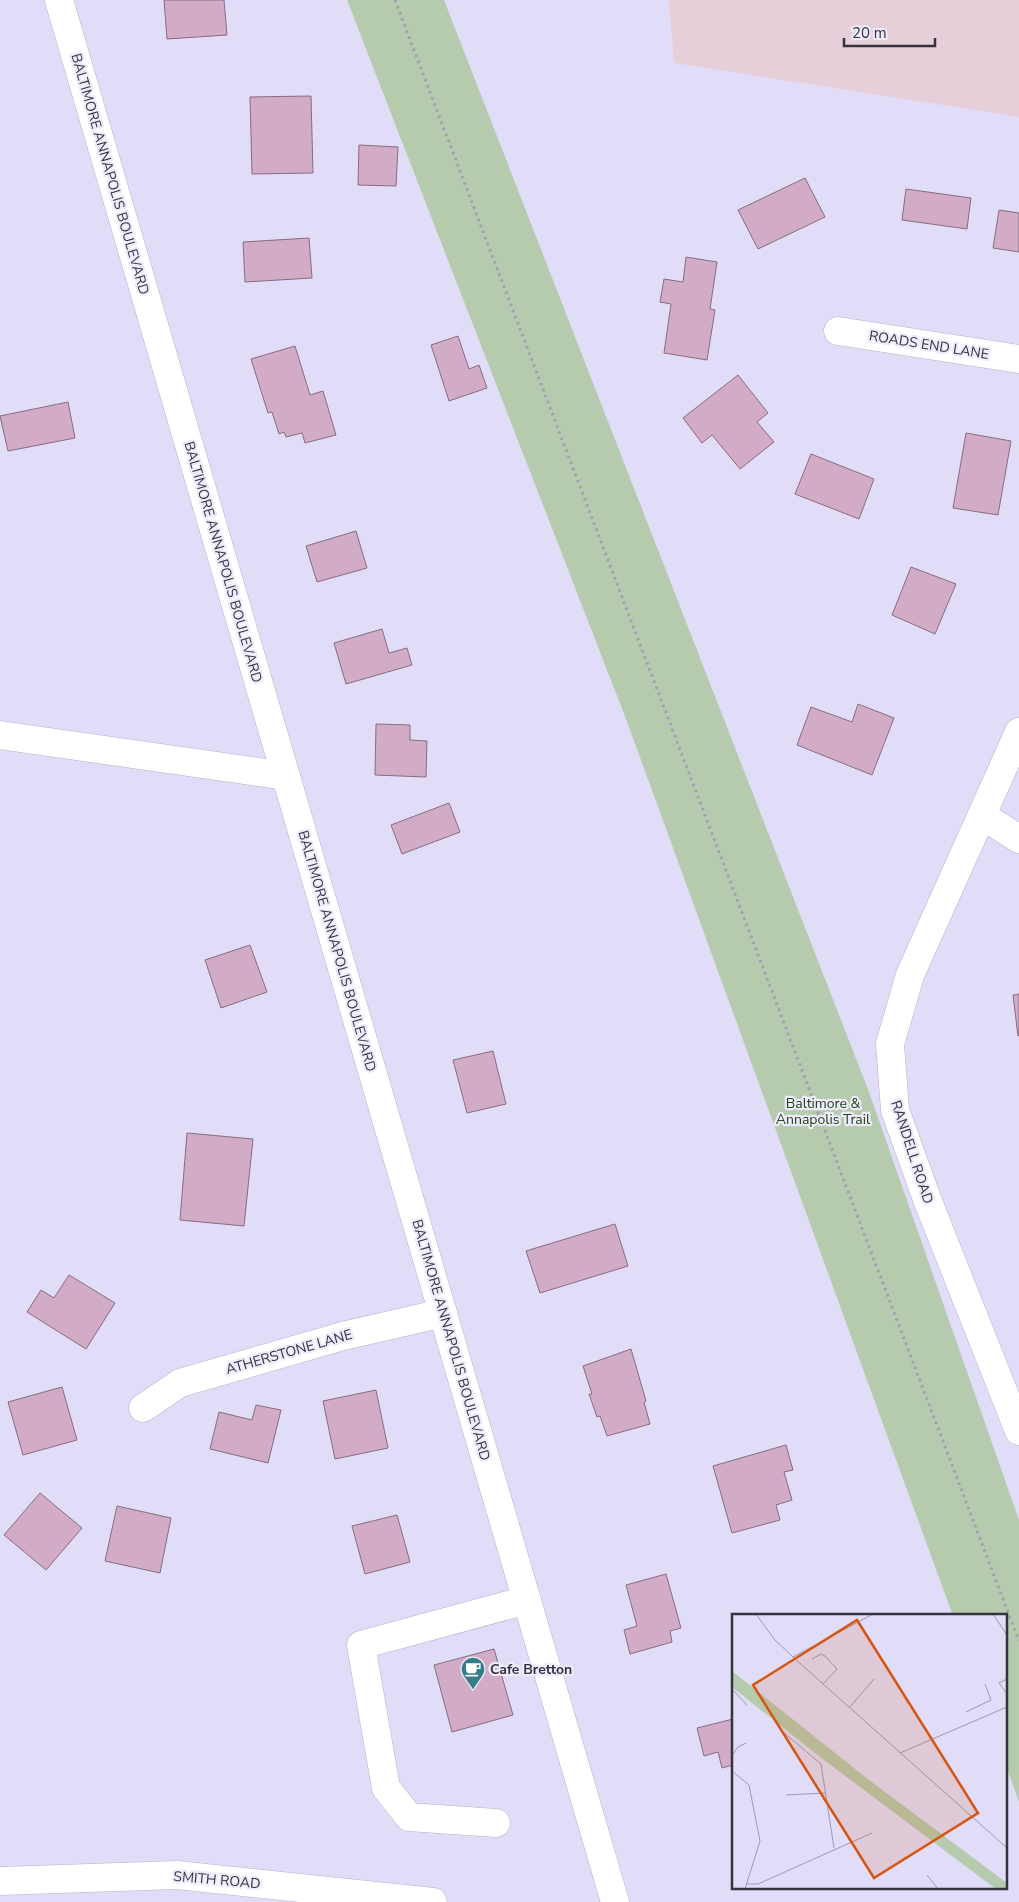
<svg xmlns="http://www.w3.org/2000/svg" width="1019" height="1902" viewBox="0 0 1019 1902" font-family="'Nunito Sans',sans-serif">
	<rect width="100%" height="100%" fill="#e1ddf9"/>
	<polygon fill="#e7cfda" points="669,0 1019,0 1019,117 674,63"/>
	<polygon fill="#b6cbad" points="347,0 444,0 869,1092 1019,1520 1019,1802 1005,1763 1005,1616 953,1616 626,719"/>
	<g fill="#d2abc6" stroke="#866d7e">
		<polygon points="164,0 224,0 227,35 167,39"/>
		<polygon points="311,96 313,173 252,174 250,97"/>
		<polygon points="359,145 398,147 396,186 358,185"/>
		<polygon points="805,178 825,217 758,249 738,210"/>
		<polygon points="906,189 971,198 967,229 902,220"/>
		<polygon points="999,210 1019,213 1019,252 993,248"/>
		<polygon points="309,238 312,278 245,282 243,242"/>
		<polygon points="686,257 717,262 710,309 715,310 707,360 664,353 671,304 660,302 664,279 683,282"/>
		<polygon points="458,336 469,369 479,365 487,388 449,401 431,345"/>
		<polygon points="295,346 310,395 323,391 336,435 305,443 302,433 286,437 284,432 279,434 272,412 268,413 251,359"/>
		<polygon points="738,375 768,413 757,422 774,442 740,469 712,435 702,443 683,418"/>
		<polygon points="68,402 75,438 8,451 0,416"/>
		<polygon points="966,433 1011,441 998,515 953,508"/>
		<polygon points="811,454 874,479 859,519 795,494"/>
		<polygon points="356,531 367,568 317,582 306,546"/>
		<polygon points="911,567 956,584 935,634 892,615"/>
		<polygon points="382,629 389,653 407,648 412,665 346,684 334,643"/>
		<polygon points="858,704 894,718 872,775 797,745 811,707 852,722"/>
		<polygon points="376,724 410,725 410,740 427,741 426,777 375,775"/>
		<polygon points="449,803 460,832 402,854 391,825"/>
		<polygon points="250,945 267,992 221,1008 205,960"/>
		<polygon points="1019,994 1019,1035 1018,1036 1013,995"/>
		<polygon points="493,1051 506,1104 467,1113 453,1060"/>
		<polygon points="187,1133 253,1139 244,1226 180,1220"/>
		<polygon points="615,1224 628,1266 540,1293 526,1251"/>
		<polygon points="69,1275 115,1303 86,1349 27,1312 41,1290 54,1298"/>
		<polygon points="631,1349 646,1401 644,1402 650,1424 607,1436 600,1416 597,1417 589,1394 592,1394 583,1366"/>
		<polygon points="62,1387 77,1440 23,1455 8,1402"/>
		<polygon points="376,1390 388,1448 335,1459 323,1401"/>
		<polygon points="256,1405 281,1410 268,1463 210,1449 219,1412 252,1420"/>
		<polygon points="786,1445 793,1470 784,1472 792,1500 776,1505 780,1520 732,1533 713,1466"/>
		<polygon points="40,1493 82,1528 46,1570 4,1535"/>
		<polygon points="117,1506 171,1518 160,1573 105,1561"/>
		<polygon points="397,1515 410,1562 365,1574 352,1526"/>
		<polygon points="666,1574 681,1628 670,1631 672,1642 630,1654 624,1630 637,1626 626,1585"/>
		<polygon points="494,1649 513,1715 452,1732 434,1665"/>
		<polygon points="733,1719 733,1765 722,1768 718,1752 704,1756 697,1728"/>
	</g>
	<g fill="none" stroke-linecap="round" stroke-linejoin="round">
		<defs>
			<g id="minor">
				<polyline points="59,0 615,1902"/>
				<polyline points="838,331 1019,359"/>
				<polyline points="1019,732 910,975 890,1044 895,1110 927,1199 1019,1431"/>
				<polyline points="0,735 286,776"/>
				<polyline points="983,816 1019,839"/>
				<polyline points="143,1408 180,1383 343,1336 443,1313"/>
				<polyline points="496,1823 409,1817 386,1788 361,1645 527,1600"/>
				<polyline points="0,1881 177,1875 433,1902"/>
			</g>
		</defs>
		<use href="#minor" stroke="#b5b1cc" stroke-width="29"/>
		<polyline stroke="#a29fb5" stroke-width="3" stroke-dasharray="2.5 4" stroke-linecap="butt" points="395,0 1019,1641"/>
		<use href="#minor" stroke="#fff" stroke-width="28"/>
	</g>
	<defs>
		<symbol id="cafe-pin" viewBox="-11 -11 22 30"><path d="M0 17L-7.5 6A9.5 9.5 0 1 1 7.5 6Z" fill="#367c89" stroke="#eeebfd"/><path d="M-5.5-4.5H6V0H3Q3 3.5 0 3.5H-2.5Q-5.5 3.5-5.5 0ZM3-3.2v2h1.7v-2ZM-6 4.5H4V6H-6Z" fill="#fff"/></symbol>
	</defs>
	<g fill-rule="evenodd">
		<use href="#cafe-pin" x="459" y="1655" width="28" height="38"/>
	</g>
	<g text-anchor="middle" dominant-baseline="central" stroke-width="4.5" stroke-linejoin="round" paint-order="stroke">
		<g font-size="14" fill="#34333e" stroke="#eeebfd">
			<text transform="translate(110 174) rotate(74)">BALTIMORE ANNAPOLIS BOULEVARD</text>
			<text transform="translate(929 345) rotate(9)">ROADS END LANE</text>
			<text transform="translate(223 562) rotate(74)">BALTIMORE ANNAPOLIS BOULEVARD</text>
			<text transform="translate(337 951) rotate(74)">BALTIMORE ANNAPOLIS BOULEVARD</text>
			<text transform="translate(912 1152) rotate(72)">RANDELL ROAD</text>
			<text transform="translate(451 1340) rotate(74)">BALTIMORE ANNAPOLIS BOULEVARD</text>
			<text transform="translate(289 1352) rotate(-16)">ATHERSTONE LANE</text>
			<text transform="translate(217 1880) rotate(5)">SMITH ROAD</text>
		</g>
		<g font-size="14" fill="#224410" stroke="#eeebfd">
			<text x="823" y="1103">Baltimore &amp;<tspan x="823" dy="16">Annapolis Trail</tspan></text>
		</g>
		<g font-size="14" font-weight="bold" fill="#34333e" stroke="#eeebfd" text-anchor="start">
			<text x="490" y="1669">Cafe Bretton</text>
		</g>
	</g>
	<g transform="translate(732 1614)">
		<rect width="275" height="275" fill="#e1ddf9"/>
		<path d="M 0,57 L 137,166 L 275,269 L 275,275 L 264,275 L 88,143 L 0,73 Z" fill="#b6cbad"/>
		<path fill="none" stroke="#9c99ae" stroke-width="1" d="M 24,0 L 42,25 L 61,43 L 275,234M 261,0 L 275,21M 61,43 L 141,0M 80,45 L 89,40 L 93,42 L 105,55 L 91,70M 275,65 L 267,69 L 275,80M 0,75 L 15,91M 117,94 L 142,65M 234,98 L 259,86 L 253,70M 51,118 L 89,150 L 102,234M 168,139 L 275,93M 0,141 L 6,133 L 14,129M 0,157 L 17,171 L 28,227 L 13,275M 54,181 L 94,179M 195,261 L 206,275M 15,270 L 26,270 L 140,219"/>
		<path fill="#d65511" fill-opacity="0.15" stroke="#d65511" stroke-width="2.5" d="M 125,6 L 246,199 L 142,264 L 21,71 Z"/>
		<rect width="275" height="275" fill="none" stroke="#34333e" stroke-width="2.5"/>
	</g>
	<path d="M844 38v8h91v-8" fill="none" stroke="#34333e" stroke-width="2.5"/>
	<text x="852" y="38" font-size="15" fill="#34333e" stroke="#eeebfd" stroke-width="4" paint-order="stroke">20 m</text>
</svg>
